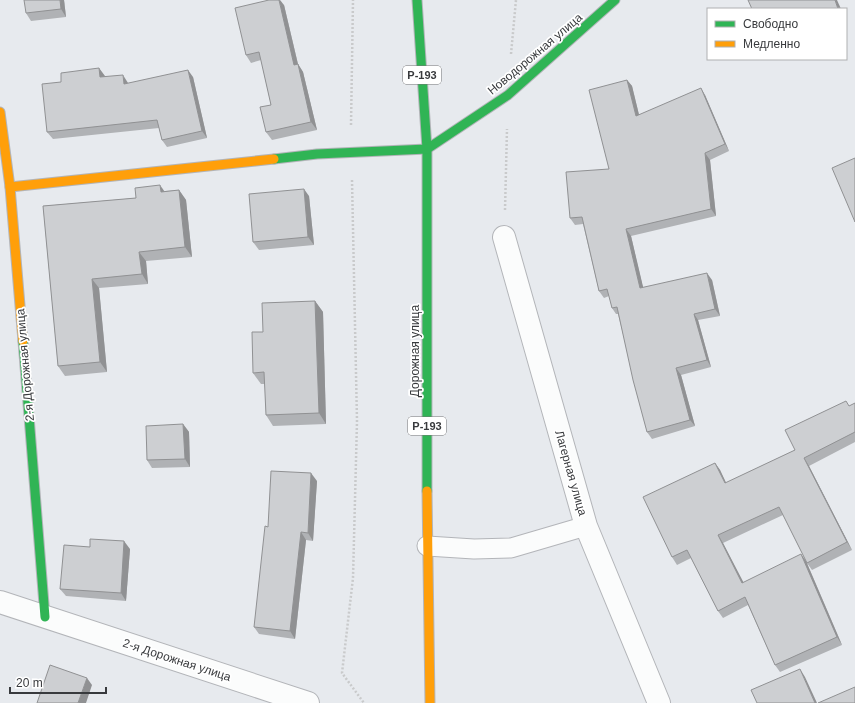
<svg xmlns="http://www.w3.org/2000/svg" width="855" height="703" viewBox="0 0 855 703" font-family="Arial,sans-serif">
	<rect width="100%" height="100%" fill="#e7eaee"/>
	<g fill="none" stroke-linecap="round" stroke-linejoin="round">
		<defs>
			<polyline id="lane" points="427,546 474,549 511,548 586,526"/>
			<g id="street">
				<polyline points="504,237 586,526 659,703"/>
				<polyline points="0,602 308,703"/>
			</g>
			<g id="fast">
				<polyline points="417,0 427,149 427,491"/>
				<polyline points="274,159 317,154 427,149 508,95 615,0"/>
				<polyline points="23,341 45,617"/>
			</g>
			<g id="slow">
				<polyline points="0,112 10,187 23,341"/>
				<polyline points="10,187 274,159"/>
				<polyline points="427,491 430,703"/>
			</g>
		</defs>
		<use href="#lane" stroke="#b3b5b9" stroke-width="21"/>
		<use href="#street" stroke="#b3b5b9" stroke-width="24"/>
		<use href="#fast" stroke="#b3b5b9" stroke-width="11"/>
		<use href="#slow" stroke="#b3b5b9" stroke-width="11"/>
		<g stroke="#c9cacb" stroke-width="2.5" stroke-dasharray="2 2" stroke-linecap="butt">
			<polyline points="511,54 516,0"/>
			<polyline points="351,125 353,0"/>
			<polyline points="352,180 357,421 353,578 342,673 364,703"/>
			<polyline points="505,210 507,129"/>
		</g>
		<use href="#lane" stroke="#fbfcfc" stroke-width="19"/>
		<use href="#street" stroke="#fbfcfc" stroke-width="22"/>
		<use href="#fast" stroke="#30b455" stroke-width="9"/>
		<use href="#slow" stroke="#ff9f0a" stroke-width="9"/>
	</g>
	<g fill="#b0b2b5">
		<polygon points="64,0 66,17 31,21 26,13"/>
		<polygon points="284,5 298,64 303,72 317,130 272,140 266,132 271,105 261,60 251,63 246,55"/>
		<polygon points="99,68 105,77 128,83 193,77 207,138 167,147 162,140 159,128 53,139 47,132 61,82"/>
		<polygon points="627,80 632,86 639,115 705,95 729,151 710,160 716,216 631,236 643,288 712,280 720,316 698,320 711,367 681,375 695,426 652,439 647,432 618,314 616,314 612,308 609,296 604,298 599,291 583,224 575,225 570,218 609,169"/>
		<polygon points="179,190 186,200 192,257 146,261 148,284 99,288 107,372 65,376 58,366 43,206 136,198 165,191"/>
		<polygon points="309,196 314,245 259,250 253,242"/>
		<polygon points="315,301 323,312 326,424 273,426 266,415 265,384 261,384 253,373 263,332"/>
		<polygon points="855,403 855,442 809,466 852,550 812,570 807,563 783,515 723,543 743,583 806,561 842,645 780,672 775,665 748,605 723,618 718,611 691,558 677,565 672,557 715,463 720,470 726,483 795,450 850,406"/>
		<polygon points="183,424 189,432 190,467 152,468 147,460"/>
		<polygon points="317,481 313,541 306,540 295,639 259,634 254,627 268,527"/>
		<polygon points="130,549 126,601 66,596 60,589"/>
	</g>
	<g fill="#909193">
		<polygon points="60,0 64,0 66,17 61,9"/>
		<polygon points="279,0 280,0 284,5 300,73 294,65"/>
		<polygon points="835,0 837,0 841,9 838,9"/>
		<polygon points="298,64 303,72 317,130 311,122"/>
		<polygon points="99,68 105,76 106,85 100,77"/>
		<polygon points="188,70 193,77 207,138 202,131"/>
		<polygon points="123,75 128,83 124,84"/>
		<polygon points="627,80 632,86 641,123 636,116"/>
		<polygon points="701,88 705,95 729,151 725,144"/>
		<polygon points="705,153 710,160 716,216 711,209"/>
		<polygon points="160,185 167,195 161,192"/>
		<polygon points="304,189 309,196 314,245 308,237"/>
		<polygon points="179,190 186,200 192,257 185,247"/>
		<polygon points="626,229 631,236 645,295 640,288"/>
		<polygon points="139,252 146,261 148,284 142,274"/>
		<polygon points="707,273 712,280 720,316 715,309"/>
		<polygon points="92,279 99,288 107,372 100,362"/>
		<polygon points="315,301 323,312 326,424 319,413"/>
		<polygon points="694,314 698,320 711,367 707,360"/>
		<polygon points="676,368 681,375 695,426 690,420"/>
		<polygon points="183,424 189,432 190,467 185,459"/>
		<polygon points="804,458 809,466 852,550 847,542"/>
		<polygon points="715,463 720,470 730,491 725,483"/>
		<polygon points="311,473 317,481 313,541 308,533"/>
		<polygon points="301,532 306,540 295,639 290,631"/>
		<polygon points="718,535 723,543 748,591 742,583"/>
		<polygon points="124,541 130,549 126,601 121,593"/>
		<polygon points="801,554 806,561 842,645 837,637"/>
		<polygon points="800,669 805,677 817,703 815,703"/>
		<polygon points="87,678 92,685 86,703 78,703"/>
	</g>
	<g fill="#cdcfd2" stroke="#909193">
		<polygon points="24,0 60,0 61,9 26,13"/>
		<polygon points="269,0 279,0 294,65 298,64 311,122 266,132 260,107 271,105 259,52 246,55 235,8"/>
		<polygon points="748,0 835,0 838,9 752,9"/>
		<polygon points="99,68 100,77 123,75 124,84 188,70 202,131 162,140 157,120 47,132 42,84 61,82 61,73"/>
		<polygon points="627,80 636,116 701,88 725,144 705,153 711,209 626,229 640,288 707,273 715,309 694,314 707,360 676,368 690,420 647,432 633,380 617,307 612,308 607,289 599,291 582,217 570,218 566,172 609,169 589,90"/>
		<polygon points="855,158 855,222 832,168"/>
		<polygon points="160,185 161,192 179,190 185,247 139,252 142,274 92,279 100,362 58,366 43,206 136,198 135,188"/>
		<polygon points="304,189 308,237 253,242 249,194"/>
		<polygon points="315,301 319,413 266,415 264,372 253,373 252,332 263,332 262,303"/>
		<polygon points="846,401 849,406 855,403 855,432 804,458 847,542 807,563 779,507 718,535 742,583 801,554 837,637 775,665 745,597 718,611 687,550 672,557 643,497 715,463 725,483 795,450 785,430"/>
		<polygon points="183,424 185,459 147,460 146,426"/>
		<polygon points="271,471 311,473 308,533 301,532 290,631 254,627 265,526 268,527"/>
		<polygon points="90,539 124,541 121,593 60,589 64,545 90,547"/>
		<polygon points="50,665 87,678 78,703 37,703"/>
		<polygon points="800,669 815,703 757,703 751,690"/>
		<polygon points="855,687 855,703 818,703"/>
	</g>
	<g text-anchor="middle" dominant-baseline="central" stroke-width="3.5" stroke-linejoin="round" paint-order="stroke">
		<g fill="#fff" stroke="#747577" stroke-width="1">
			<rect x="403" y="66" width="38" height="18" rx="3"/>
			<rect x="408" y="417" width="38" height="18" rx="3"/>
		</g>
		<g font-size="11" font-weight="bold" fill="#383a3d">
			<text x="422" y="75">Р-193</text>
			<text x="427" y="426">Р-193</text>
		</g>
		<g font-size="12" fill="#383a3d" stroke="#fff">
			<text transform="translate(535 54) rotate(-40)">Новодорожная улица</text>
			<text transform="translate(415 351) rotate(-90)">Дорожная улица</text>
			<text transform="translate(25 365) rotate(-95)">2-я Дорожная улица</text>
			<text transform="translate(571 473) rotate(74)">Лагерная улица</text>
			<text transform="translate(177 660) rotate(18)">2-я Дорожная улица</text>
		</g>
	</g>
	<rect x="707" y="8" width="140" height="52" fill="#ffffff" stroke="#afb0b1"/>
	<rect x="715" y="21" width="20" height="6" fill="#30b455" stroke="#afb0b1"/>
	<text x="743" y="28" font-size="12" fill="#383a3d">Свободно</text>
	<rect x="715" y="41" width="20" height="6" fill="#ff9f0a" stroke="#afb0b1"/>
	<text x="743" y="48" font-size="12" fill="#383a3d">Медленно</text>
	<path d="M10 687v6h96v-6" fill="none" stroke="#383a3d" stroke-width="2"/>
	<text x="16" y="687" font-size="12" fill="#383a3d" stroke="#ffffff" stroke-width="3" paint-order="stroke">20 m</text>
</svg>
